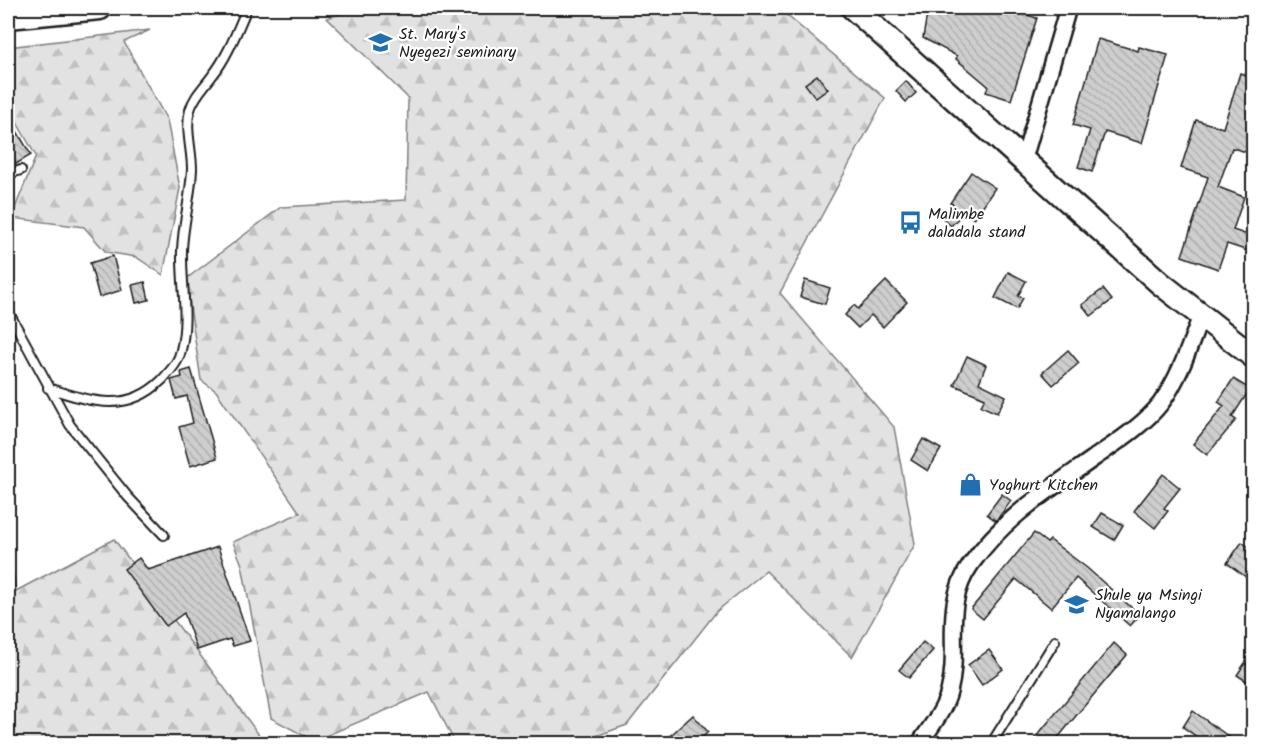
<svg xmlns="http://www.w3.org/2000/svg" width="1261" height="751" viewBox="0 0 1261 751" font-family="Kalam,sans-serif">
	<defs>
		<pattern id="forest-firs" width="22" height="20" patternUnits="userSpaceOnUse" patternTransform="scale(1.5)"><rect width="22" height="20" fill="#e2e2e2"/><path d="M5 1l3.5 6h-7zM16 11l3.5 6h-7z" fill="#c1c1c1"/></pattern>
		<pattern id="building-back-hatch" width="6" height="6" patternUnits="userSpaceOnUse" patternTransform="scale(1.5)"><rect width="6" height="6" fill="#cecece"/><path d="M-1 5l2 2M0 0l6 6M5-1l2 2" fill="none" stroke="#b0b0b0"/></pattern>
	</defs>
	<rect width="100%" height="100%" fill="#fff"/>
	<filter id="ink" filterUnits="userSpaceOnUse"><feTurbulence type="fractalNoise" baseFrequency=".0167" numOctaves="2"/><feDisplacementMap in="SourceGraphic" scale="12" xChannelSelector="R" yChannelSelector="G"/><feConvolveMatrix kernelMatrix="1 2 1 2 8 2 1 2 1" color-interpolation-filters="sRGB"/></filter>
	<g filter="url(#ink)">
		<g fill="url(#forest-firs)" stroke="#7f7f7f" stroke-width="1.5">
			<polygon points="359,8 778,8 885,98 780,293 894,427 915,544 852,657 766,571 717,611 627,725 576,743 455,743 429,692 314,741 271,718 242,565 233,542 300,513 216,391 201,380 186,279 281,207 406,200 408,98 327,18"/>
			<polygon points="150,30 124,42 167,120 180,188 163,275 136,257 106,252 84,227 11,218 36,156 16,121 8,118 8,47"/>
			<polygon points="8,539 16,591 114,539 265,743 8,743"/>
		</g>
		<g fill="url(#building-back-hatch)" stroke="#1c1c1c" stroke-width="1.5">
			<polygon points="928,8 1003,8 1037,18 1011,100 986,92 988,86 956,59 957,56 923,38"/>
			<polygon points="1098,39 1138,51 1139,47 1168,55 1142,143 1105,132 1092,172 1078,167 1090,130 1073,125"/>
			<polygon points="1240,73 1254,78 1254,154 1232,148 1218,187 1244,197 1233,230 1254,237 1254,253 1227,244 1218,269 1182,256 1208,177 1181,168 1196,120 1223,128"/>
			<polygon points="817,75 828,89 816,98 805,84"/>
			<polygon points="906,81 916,93 906,102 896,91"/>
			<polygon points="8,116 31,155 16,164 8,150"/>
			<polygon points="971,172 995,188 974,219 964,212 951,226 941,216 953,204 950,203"/>
			<polygon points="113,256 122,290 99,297 90,263"/>
			<polygon points="1008,272 1026,281 1018,296 1023,298 1017,309 995,298"/>
			<polygon points="805,280 830,288 825,304 800,297"/>
			<polygon points="886,281 907,302 883,327 871,315 858,328 845,315 854,305 858,309"/>
			<polygon points="145,282 149,300 136,303 132,285"/>
			<polygon points="1103,289 1112,300 1091,316 1082,305"/>
			<polygon points="1068,350 1079,363 1053,385 1042,373"/>
			<polygon points="967,356 986,365 979,383 1006,396 997,413 981,406 985,398 954,385"/>
			<polygon points="191,369 217,458 190,466 179,427 193,423 187,396 176,399 171,380 182,377 181,372"/>
			<polygon points="1233,379 1250,389 1232,417 1236,420 1207,455 1193,444 1224,406 1218,402"/>
			<polygon points="923,439 941,449 928,471 911,460"/>
			<polygon points="1163,474 1180,488 1164,508 1168,511 1155,528 1134,511"/>
			<polygon points="1002,494 1011,501 996,521 987,514"/>
			<polygon points="1102,513 1123,525 1114,540 1093,527"/>
			<polygon points="1034,533 1047,543 1050,540 1087,568 1140,615 1130,626 1076,578 1051,608 1016,579 983,619 971,609"/>
			<polygon points="1242,542 1254,551 1254,583 1227,563"/>
			<polygon points="218,547 250,641 233,646 230,639 197,650 184,613 166,626 124,569 139,558 148,570"/>
			<polygon points="923,642 933,650 909,678 899,670"/>
			<polygon points="1114,643 1127,655 1070,723 1053,744 1030,744"/>
			<polygon points="989,650 1003,669 982,685 968,665"/>
			<polygon points="1245,663 1254,668 1254,686 1237,675"/>
			<polygon points="1193,711 1239,744 1207,744 1183,727"/>
			<polygon points="693,715 708,732 696,744 661,744"/>
		</g>
		<g fill="none" stroke-linecap="round" stroke-linejoin="round">
			<defs>
				<g id="service">
					<polyline points="8,174 21,170"/>
					<polyline points="8,311 70,425 128,497 164,535"/>
					<path d="M 48,388 C 90,401 126,415 162,380 C 170,371 179,362 181,350 C 189,317 181,283 182,250 C 183,223 191,196 192,169 C 192,150 185,129 190,110 C 194,96 204,87 212,76 C 228,56 237,31 247,8"/>
					<polyline points="991,744 1055,641"/>
				</g>
				<g id="minor">
					<polyline points="1023,162 1068,8"/>
					<path d="M 919,744 C 930,728 944,711 949,692 C 961,647 941,607 971,564 C 1003,518 1049,490 1094,458 C 1117,442 1144,425 1161,403 C 1180,377 1190,345 1201,316"/>
				</g>
				<g id="secondary">
					<polyline points="853,8 1160,283 1254,357"/>
					<polyline points="8,17 100,8"/>
				</g>
			</defs>
			<use href="#service" stroke="#1c1c1c" stroke-width="12"/>
			<use href="#minor" stroke="#1c1c1c" stroke-width="20"/>
			<use href="#secondary" stroke="#1c1c1c" stroke-width="27"/>
			<use href="#service" stroke="#fff" stroke-width="8"/>
			<use href="#minor" stroke="#fff" stroke-width="15"/>
			<use href="#secondary" stroke="#fff" stroke-width="22"/>
		</g>
	</g>
	<defs>
		<symbol id="school-bare" viewBox="-9 -9 18 18"><path d="M0-5L7-2L0 1L-7-2ZM-4 1L0 2.5L4 1V4Q0 6-4 4Z" fill="#1f6fb2" stroke="#fff" stroke-width="2.5" paint-order="stroke"/></symbol>
		<symbol id="bus-bare" viewBox="-9 -9 18 18"><path d="M-5-6H5V4H4V6H2V4H-2V6H-4V4H-5ZM-3.5-4V0h7V-4ZM-3.5 1.2v1.5H-2V1.2ZM2 1.2v1.5H3.5V1.2Z" fill="#1f6fb2" stroke="#fff" stroke-width="2.5" paint-order="stroke"/></symbol>
		<symbol id="shop-bare" viewBox="-9 -9 18 18"><path d="M-5-2.5h2.3a2.7 3.5 0 0 1 5.4 0H5L5.5 6h-11ZM-1.5-2.5h3a1.5 2.3 0 0 0-3 0Z" fill="#1f6fb2" stroke="#fff" stroke-width="2.5" paint-order="stroke"/></symbol>
	</defs>
	<g fill-rule="evenodd">
		<use href="#school-bare" x="364" y="26" width="33" height="33"/>
		<use href="#bus-bare" x="894" y="206" width="33" height="33"/>
		<use href="#shop-bare" x="954" y="468" width="33" height="33"/>
		<use href="#school-bare" x="1060" y="588" width="33" height="33"/>
	</g>
	<g text-anchor="middle" dominant-baseline="central" stroke-width="4.5" stroke-linejoin="round" paint-order="stroke">
		<g font-size="16" fill="#1c1c1c" stroke="#fff" text-anchor="start">
			<text x="399" y="34">St. Mary's<tspan x="399" dy="18">Nyegezi seminary</tspan></text>
			<text x="928" y="214">Malimbe<tspan x="928" dy="18">daladala stand</tspan></text>
			<text x="989" y="485">Yoghurt Kitchen</text>
			<text x="1095" y="595">Shule ya Msingi<tspan x="1095" dy="18">Nyamalango</tspan></text>
		</g>
	</g>
	<rect width="1261" height="751" fill="none" stroke="#fff" stroke-width="30"/>
	<rect x="15" y="15" width="1231" height="721" fill="none" stroke="#1c1c1c" stroke-width="2" filter="url(#ink)"/>
</svg>
